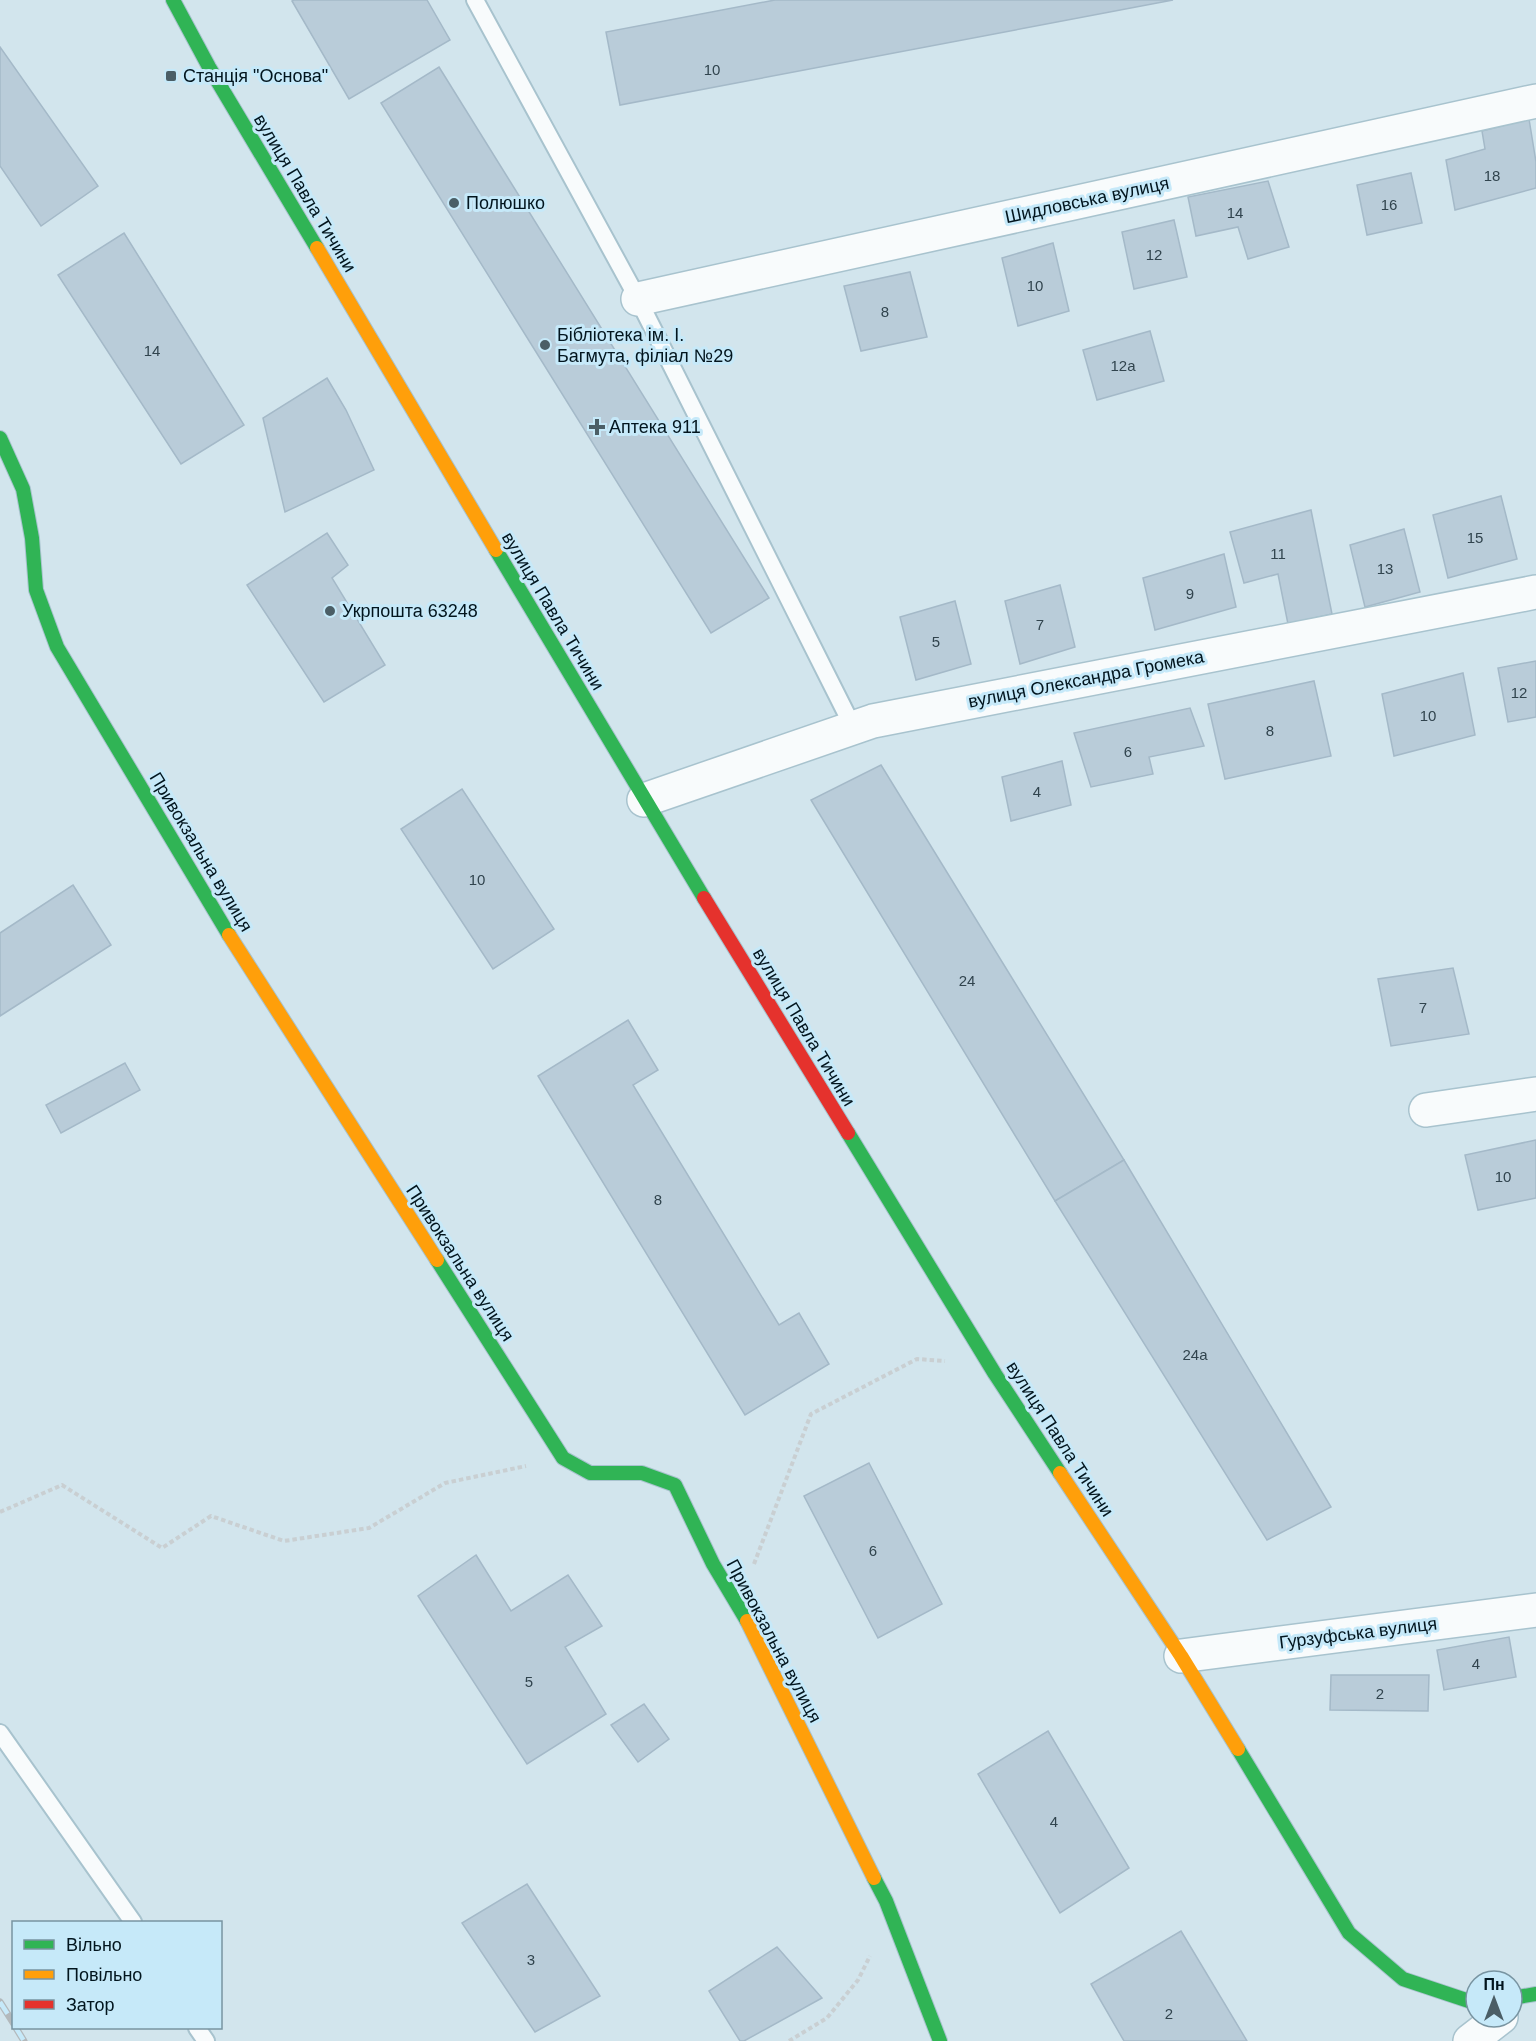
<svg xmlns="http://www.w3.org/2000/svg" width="1536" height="2041" viewBox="0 0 1536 2041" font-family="Arial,sans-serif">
	<rect width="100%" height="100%" fill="#d2e5ed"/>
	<g fill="#b9ccd9" stroke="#a4b9c8" stroke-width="1.5">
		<polygon points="294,0 427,0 450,40 349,99 292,1"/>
		<polygon points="775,0 1173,0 620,105 606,32"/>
		<polygon points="0,47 98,186 41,226 0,166"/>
		<polygon points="439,67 769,598 711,633 381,103"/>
		<polygon points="1529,119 1536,162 1536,188 1455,210 1446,160 1485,149 1482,131"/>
		<polygon points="1411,173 1422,223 1367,235 1357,185"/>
		<polygon points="1268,181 1289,247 1248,259 1238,227 1196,236 1188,197"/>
		<polygon points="1174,220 1187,277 1134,289 1122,232"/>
		<polygon points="124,233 244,425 181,464 58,275"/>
		<polygon points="1053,243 1069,311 1018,326 1002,258"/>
		<polygon points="910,272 927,337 861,351 844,286"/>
		<polygon points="1150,331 1164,381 1097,400 1083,350"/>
		<polygon points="327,378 346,410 374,470 285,512 263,418"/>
		<polygon points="1501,496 1517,559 1448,578 1433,515"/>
		<polygon points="1311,510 1332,614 1288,624 1278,574 1244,583 1230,532"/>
		<polygon points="1404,529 1420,592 1365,607 1350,545"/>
		<polygon points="327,533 348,565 332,578 385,665 324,702 247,585"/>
		<polygon points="1224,554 1236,607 1155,630 1143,578"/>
		<polygon points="1060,585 1075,647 1020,664 1005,601"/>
		<polygon points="955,601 971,664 916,680 900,617"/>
		<polygon points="1536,661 1536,717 1508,722 1498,668"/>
		<polygon points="1463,673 1475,735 1394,756 1382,694"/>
		<polygon points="1314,681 1331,756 1225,779 1208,704"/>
		<polygon points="1190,708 1204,746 1149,757 1153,774 1091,787 1074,733"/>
		<polygon points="1062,761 1071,805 1011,821 1002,777"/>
		<polygon points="881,765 1124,1160 1055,1201 811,800"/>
		<polygon points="462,789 554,929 493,969 401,829"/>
		<polygon points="73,885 111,945 0,1016 0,933"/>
		<polygon points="1453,968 1469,1034 1391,1046 1378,979"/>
		<polygon points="628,1020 658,1070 633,1085 779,1325 799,1313 829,1364 745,1415 538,1076"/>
		<polygon points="125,1063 140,1090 61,1133 46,1105"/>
		<polygon points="1536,1140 1536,1198 1478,1210 1465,1155"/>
		<polygon points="1124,1160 1331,1507 1267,1540 1055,1201"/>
		<polygon points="869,1463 942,1604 878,1638 804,1496"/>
		<polygon points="476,1555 511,1611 568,1575 602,1626 565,1647 606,1714 527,1764 418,1596"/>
		<polygon points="1509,1637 1516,1677 1444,1690 1437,1650"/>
		<polygon points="1331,1675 1429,1675 1428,1711 1330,1710"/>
		<polygon points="644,1704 669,1739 638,1762 611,1725"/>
		<polygon points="1048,1731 1129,1868 1060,1913 978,1774"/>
		<polygon points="527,1884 600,1996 535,2032 462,1923"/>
		<polygon points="1181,1931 1247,2041 1124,2041 1091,1984"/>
		<polygon points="777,1947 822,1998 744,2041 740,2041 709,1991"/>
	</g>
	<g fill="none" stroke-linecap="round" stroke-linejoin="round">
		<defs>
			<g id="lane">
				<polyline points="475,0 638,299 853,727"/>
				<polyline points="0,1733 133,1922"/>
				<polyline points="197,2028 206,2041"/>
			</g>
			<g id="street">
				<polyline points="638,299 1536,101"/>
				<polyline points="644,800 873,721 1536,592"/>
				<polyline points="1426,1110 1536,1094"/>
				<polyline points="1181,1656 1536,1610"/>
				<polyline points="1470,2041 1501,2017"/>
			</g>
			<g id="fast">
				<polyline points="173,0 209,67 317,248"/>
				<polyline points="0,438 23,489 32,538 36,590 57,647 229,935"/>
				<polyline points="496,550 704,898"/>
				<polyline points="848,1133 995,1374 1060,1473"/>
				<polyline points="437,1260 563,1458 590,1473 642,1473 675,1485 713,1564 747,1621"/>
				<polyline points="1238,1749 1349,1933 1403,1979 1469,2001 1476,2000"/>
				<polyline points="874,1878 886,1901 940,2041"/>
				<polyline points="1512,1998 1536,1994"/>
			</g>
			<g id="slow">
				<polyline points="317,248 496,550"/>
				<polyline points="229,935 437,1260"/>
				<polyline points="1060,1473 1181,1656 1238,1749"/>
				<polyline points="747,1621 874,1878"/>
			</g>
			<polyline id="jam" points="704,898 848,1133"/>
		</defs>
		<use href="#lane" stroke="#a8c3ce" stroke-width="20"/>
		<use href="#street" stroke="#a8c3ce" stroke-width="36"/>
		<use href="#fast" stroke="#a8c3ce" stroke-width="16"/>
		<use href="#slow" stroke="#a8c3ce" stroke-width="16"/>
		<use href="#jam" stroke="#a8c3ce" stroke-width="16"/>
		<g stroke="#c9cfd2" stroke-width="4" stroke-dasharray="4.5 3" stroke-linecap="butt">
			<polyline points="0,1512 62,1485 162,1548 211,1516 284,1541 369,1528 445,1483 526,1466"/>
			<polyline points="754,1564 811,1414 917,1359 945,1361"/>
			<polyline points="789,2041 827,2018 858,1980 870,1956"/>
		</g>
		<use href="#lane" stroke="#f8fbfc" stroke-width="16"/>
		<use href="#street" stroke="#f8fbfc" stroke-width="33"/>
		<use href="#fast" stroke="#30b455" stroke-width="14"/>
		<use href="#slow" stroke="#ff9f0a" stroke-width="14"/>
		<use href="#jam" stroke="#e5322d" stroke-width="14"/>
		<defs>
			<g id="rail">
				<polyline points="0,2002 14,2024"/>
				<polyline points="16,2028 24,2041"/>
			</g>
		</defs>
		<use href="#rail" stroke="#b3b9bc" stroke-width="7"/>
		<use href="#rail" stroke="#c6e9f9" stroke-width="4.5" stroke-dasharray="14" stroke-linecap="butt"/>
	</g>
	<g fill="#4b5e66" stroke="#c6e9f9" stroke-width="2">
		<rect x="165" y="70" width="12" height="12" rx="3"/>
		<circle cx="454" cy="203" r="6"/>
		<circle cx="545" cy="345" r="6"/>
		<path d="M594 418h6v6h6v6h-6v6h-6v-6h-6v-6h6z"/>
		<circle cx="330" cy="611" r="6"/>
	</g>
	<g text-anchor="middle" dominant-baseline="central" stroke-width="6" stroke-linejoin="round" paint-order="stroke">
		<g font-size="15" fill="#31444e">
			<text x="712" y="69">10</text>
			<text x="1492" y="175">18</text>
			<text x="1389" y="204">16</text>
			<text x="1235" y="212">14</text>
			<text x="1154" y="254">12</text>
			<text x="1035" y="285">10</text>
			<text x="885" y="311">8</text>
			<text x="152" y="350">14</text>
			<text x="1123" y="365">12а</text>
			<text x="1475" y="537">15</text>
			<text x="1278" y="553">11</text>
			<text x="1385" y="568">13</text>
			<text x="1190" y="593">9</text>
			<text x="1040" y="624">7</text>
			<text x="936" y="641">5</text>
			<text x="1519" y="692">12</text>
			<text x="1428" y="715">10</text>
			<text x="1270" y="730">8</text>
			<text x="1128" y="751">6</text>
			<text x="1037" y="791">4</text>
			<text x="477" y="879">10</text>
			<text x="967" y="980">24</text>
			<text x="1423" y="1007">7</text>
			<text x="1503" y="1176">10</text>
			<text x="658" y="1199">8</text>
			<text x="1195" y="1354">24а</text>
			<text x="873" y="1550">6</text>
			<text x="1476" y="1663">4</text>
			<text x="529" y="1681">5</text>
			<text x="1380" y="1693">2</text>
			<text x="1054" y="1821">4</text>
			<text x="531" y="1959">3</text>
			<text x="1169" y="2013">2</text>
		</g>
		<g font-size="18" fill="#02151e" stroke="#c6e9f9" text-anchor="start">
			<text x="183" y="76">Станція "Основа"</text>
			<text x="466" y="203">Полюшко</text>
			<text x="557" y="335">Бібліотека ім. І.<tspan x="557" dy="21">Багмута, філіал №29</tspan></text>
			<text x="609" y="427">Аптека 911</text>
			<text x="342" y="611">Укрпошта 63248</text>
		</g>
		<g font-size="18" fill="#02151e" stroke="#c6e9f9">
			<text transform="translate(305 193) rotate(59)">вулиця Павла Тичини</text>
			<text transform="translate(1087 200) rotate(-12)">Шидловська вулиця</text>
			<text transform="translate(553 611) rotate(59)">вулиця Павла Тичини</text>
			<text transform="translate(1086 679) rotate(-11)">вулиця Олександра Громека</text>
			<text transform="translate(201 852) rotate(59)">Привокзальна вулиця</text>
			<text transform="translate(804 1027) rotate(59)">вулиця Павла Тичини</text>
			<text transform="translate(460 1263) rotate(57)">Привокзальна вулиця</text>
			<text transform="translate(1060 1439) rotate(57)">вулиця Павла Тичини</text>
			<text transform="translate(1358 1633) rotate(-7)">Гурзуфська вулиця</text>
			<text transform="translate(774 1641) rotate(62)">Привокзальна вулиця</text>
		</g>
	</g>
	<rect x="12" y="1921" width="210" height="108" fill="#c6e9f9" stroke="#7894a1" stroke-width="1.5"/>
	<rect x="24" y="1940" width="30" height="9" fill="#30b455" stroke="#7894a1" stroke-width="1.5"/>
	<text x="66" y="1951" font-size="18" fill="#02151e">Вільно</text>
	<rect x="24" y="1970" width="30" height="9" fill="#ff9f0a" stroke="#7894a1" stroke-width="1.5"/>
	<text x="66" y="1981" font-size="18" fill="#02151e">Повільно</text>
	<rect x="24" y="2000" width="30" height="9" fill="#e5322d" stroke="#7894a1" stroke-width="1.5"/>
	<text x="66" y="2011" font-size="18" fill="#02151e">Затор</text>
	<g transform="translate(1494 1999)"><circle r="28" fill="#c6e9f9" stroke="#7894a1" stroke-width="1.5"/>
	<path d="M0-4.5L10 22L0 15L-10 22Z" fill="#4b5e66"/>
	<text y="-9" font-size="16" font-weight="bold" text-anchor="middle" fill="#02151e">Пн</text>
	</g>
</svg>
